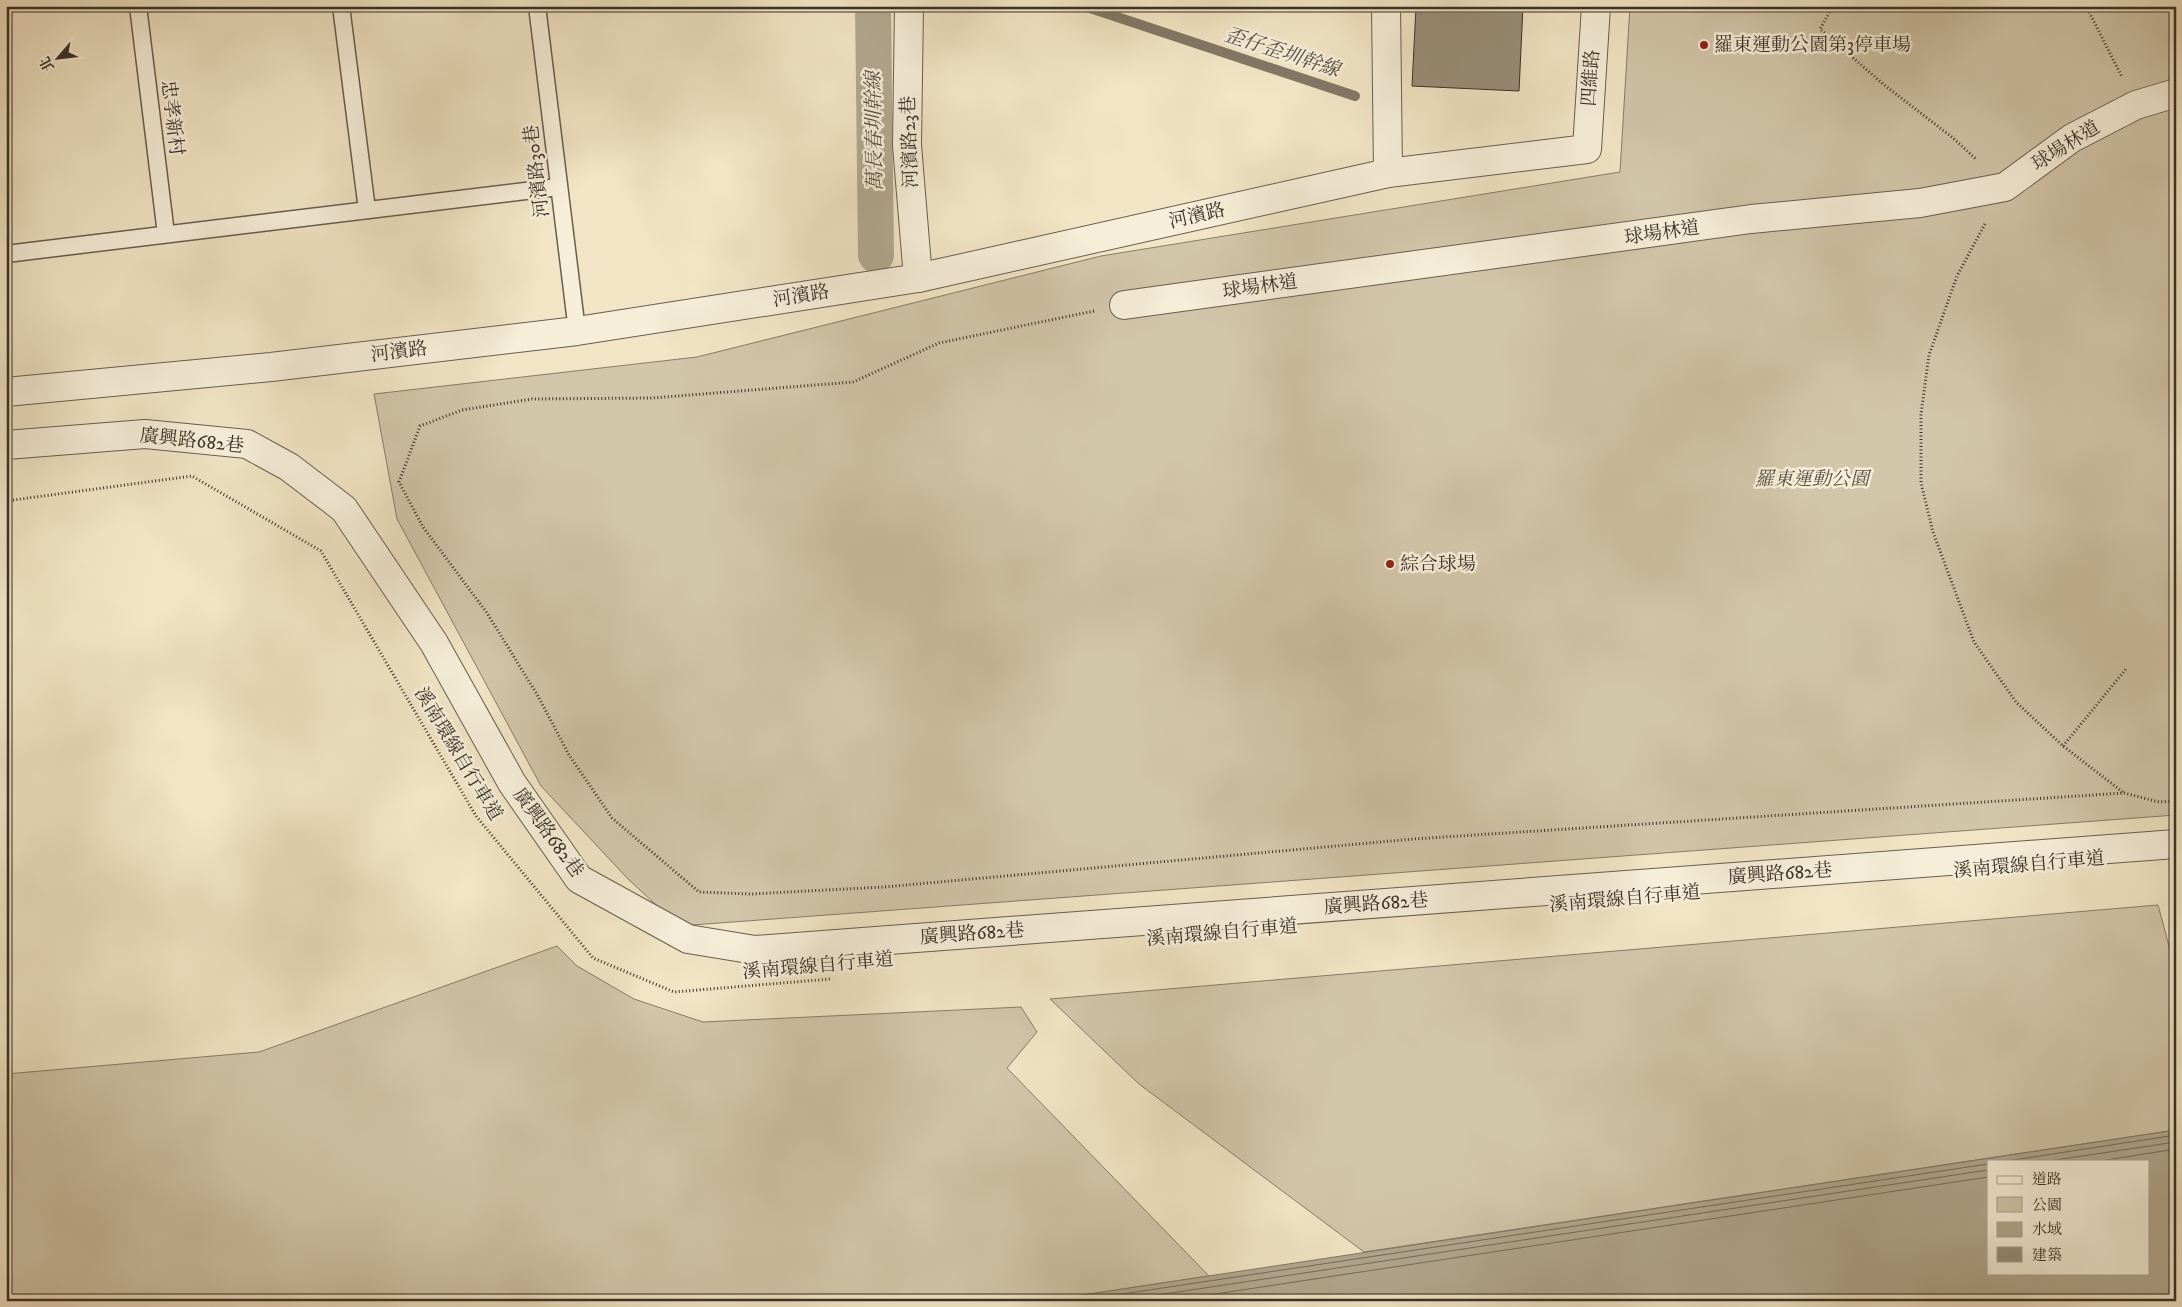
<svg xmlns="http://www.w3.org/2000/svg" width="2182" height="1307" viewBox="0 0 2182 1307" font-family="'IM FELL DW Pica','Noto Serif TC',serif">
	<rect width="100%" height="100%" fill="#f1e5c5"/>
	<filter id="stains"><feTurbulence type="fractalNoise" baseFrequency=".004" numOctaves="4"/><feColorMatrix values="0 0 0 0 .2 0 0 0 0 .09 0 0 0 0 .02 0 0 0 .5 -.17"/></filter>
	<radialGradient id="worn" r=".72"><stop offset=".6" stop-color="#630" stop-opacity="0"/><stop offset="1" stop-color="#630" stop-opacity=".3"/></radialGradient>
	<g fill="#d2c6aa" stroke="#867c69">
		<polygon points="1630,6 2176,6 2176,815 679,926 628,879 541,786 397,519 374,394 697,357 1101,256 1620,172"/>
		<polygon points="2158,905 2176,972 2176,1130 1364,1252 1139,1084 1050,999"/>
		<polygon points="557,946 577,966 634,999 703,1022 1021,1007 1037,1032 1007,1068 1209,1276 1043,1301 6,1301 6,1074 259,1052"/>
	</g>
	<path fill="#b2a890" stroke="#827866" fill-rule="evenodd" d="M 2176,1130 L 2176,1301 L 1043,1301 ZM 1988,1161 L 2148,1161 L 2148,1273 L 1988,1273 Z"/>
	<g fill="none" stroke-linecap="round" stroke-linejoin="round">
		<g stroke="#766c5c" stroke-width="1">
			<polyline points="2007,1161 2176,1135"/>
			<polyline points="2049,1161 2176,1142"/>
			<polyline points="2100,1161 2176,1149"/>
			<polyline points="1076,1301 1988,1164"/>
			<polyline points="1118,1301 1988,1170"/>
			<polyline points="1169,1301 1988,1177"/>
		</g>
		<polyline stroke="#827866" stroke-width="10" points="1084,6 1355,96"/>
		<polyline stroke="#b2a890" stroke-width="36" points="873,6 876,255"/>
	</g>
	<polygon fill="#998f7a" stroke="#393128" points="1453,6 1523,6 1519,91 1412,86 1416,7 1453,8"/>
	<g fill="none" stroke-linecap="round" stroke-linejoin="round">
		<defs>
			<g id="lane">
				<polyline points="138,6 166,234"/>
				<polyline points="341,6 367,210"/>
				<polyline points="537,6 577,331"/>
				<polyline points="6,254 558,187"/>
			</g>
			<g id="street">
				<polyline points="909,6 907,145 918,278"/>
				<polyline points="1386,6 1388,173"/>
				<polyline points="1124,305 1751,219 1920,203 2005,187 2072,138 2136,105 2176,93"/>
				<polyline points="6,392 271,367 577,331 918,278 1388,173 1587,149 1596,6"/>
				<polyline points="6,445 145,434 247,444 289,467 344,509 434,643 512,783 579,879 688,939 755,950 2176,844"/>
			</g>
		</defs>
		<use href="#lane" stroke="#675e4f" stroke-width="19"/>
		<use href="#street" stroke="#675e4f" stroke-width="30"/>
		<g stroke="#393128" stroke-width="3" stroke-dasharray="1 2.5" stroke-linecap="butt">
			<polyline points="1833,6 1820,29 1883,84 1953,138 1977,160"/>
			<polyline points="2086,6 2122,77"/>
			<polyline points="1985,224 1957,276 1929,355 1921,414 1921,483 1933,532 1974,642 2016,702 2063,746 2124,793"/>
			<polyline points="1094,311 939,343 853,382 652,398 532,399 462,410 420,426 399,482 423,527 487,613 538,696 569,755 612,818 699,892 751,894 884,887 1413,839 2124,793 2159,802 2176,801"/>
			<polyline points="6,501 192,476 321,551 476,816 593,958 674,992 830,979"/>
			<polyline points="2063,746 2126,669"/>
		</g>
		<use href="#lane" stroke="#f6eed9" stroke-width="16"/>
		<use href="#street" stroke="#f6eed9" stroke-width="28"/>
	</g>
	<g fill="#8f2418" stroke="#f6eed9" stroke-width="2">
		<circle cx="1704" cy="45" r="5"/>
		<circle cx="1390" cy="564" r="5"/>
	</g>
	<g text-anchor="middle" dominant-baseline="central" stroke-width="5" stroke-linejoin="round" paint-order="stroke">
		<g font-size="19" fill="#393128" stroke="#f6eed9" text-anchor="start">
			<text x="1714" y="45">羅東運動公園第3停車場</text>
			<text x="1400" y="564">綜合球場</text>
		</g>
		<g font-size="19" fill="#393128" stroke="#f6eed9">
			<text transform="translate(1591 78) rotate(-86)">四維路</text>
			<text transform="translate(172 118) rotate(83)">忠孝新村</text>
			<text transform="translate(910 142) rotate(-92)">河濱路23巷</text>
			<text transform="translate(2066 146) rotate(-32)">球場林道</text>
			<text transform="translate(537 171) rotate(-97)">河濱路30巷</text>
			<text transform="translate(1197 216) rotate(-13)">河濱路</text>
			<text transform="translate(1662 233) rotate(-8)">球場林道</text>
			<text transform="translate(1260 287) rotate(-8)">球場林道</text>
			<text transform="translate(801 296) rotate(-9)">河濱路</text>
			<text transform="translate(399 352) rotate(-7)">河濱路</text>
			<text transform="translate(192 441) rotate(6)">廣興路682巷</text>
			<text transform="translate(458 754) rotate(59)">溪南環線自行車道</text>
			<text transform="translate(548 833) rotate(54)">廣興路682巷</text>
			<text transform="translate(2029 865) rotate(-5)">溪南環線自行車道</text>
			<text transform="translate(1780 874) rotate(-4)">廣興路682巷</text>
			<text transform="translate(1625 899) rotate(-5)">溪南環線自行車道</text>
			<text transform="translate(1376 904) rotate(-4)">廣興路682巷</text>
			<text transform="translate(1222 933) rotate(-5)">溪南環線自行車道</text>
			<text transform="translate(972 934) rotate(-4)">廣興路682巷</text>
			<text transform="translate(818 966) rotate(-5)">溪南環線自行車道</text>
		</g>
		<g font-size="19" font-style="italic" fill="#584f42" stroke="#f6eed9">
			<text x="1812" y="479">羅東運動公園</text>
		</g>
		<g font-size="20" font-style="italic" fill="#574f42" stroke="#f6eed9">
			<text transform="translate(1282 53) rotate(18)">歪仔歪圳幹線</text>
			<text transform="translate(875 131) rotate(-91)">萬長春圳幹線</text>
		</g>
	</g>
	<rect width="2182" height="1307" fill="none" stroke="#f1e5c5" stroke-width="25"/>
	<rect x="8" y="8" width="2167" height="1292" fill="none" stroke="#393128" stroke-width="2.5"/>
	<rect x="12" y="12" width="2157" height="1282" fill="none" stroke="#393128"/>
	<rect x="1987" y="1160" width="162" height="115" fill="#f6eed9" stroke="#aaa292"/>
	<rect x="1997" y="1176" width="25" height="8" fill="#f6eed9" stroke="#aaa292"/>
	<text x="2032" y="1184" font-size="15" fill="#393128">道路</text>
	<rect x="1997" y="1197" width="25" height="15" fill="#d2c6aa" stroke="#aaa292"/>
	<text x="2032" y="1210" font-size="15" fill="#393128">公園</text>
	<rect x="1997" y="1222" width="25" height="15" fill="#b2a890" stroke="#aaa292"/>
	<text x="2032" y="1234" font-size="15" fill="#393128">水域</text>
	<rect x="1997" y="1247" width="25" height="15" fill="#998f7a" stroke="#aaa292"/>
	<text x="2032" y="1260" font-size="15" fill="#393128">建築</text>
	<g transform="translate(58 58) rotate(242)" stroke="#f6eed9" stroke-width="4" paint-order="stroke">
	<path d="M0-4L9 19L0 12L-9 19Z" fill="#393128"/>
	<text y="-8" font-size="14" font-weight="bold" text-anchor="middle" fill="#393128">北</text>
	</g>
	<rect width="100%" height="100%" filter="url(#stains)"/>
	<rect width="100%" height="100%" fill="url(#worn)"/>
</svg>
